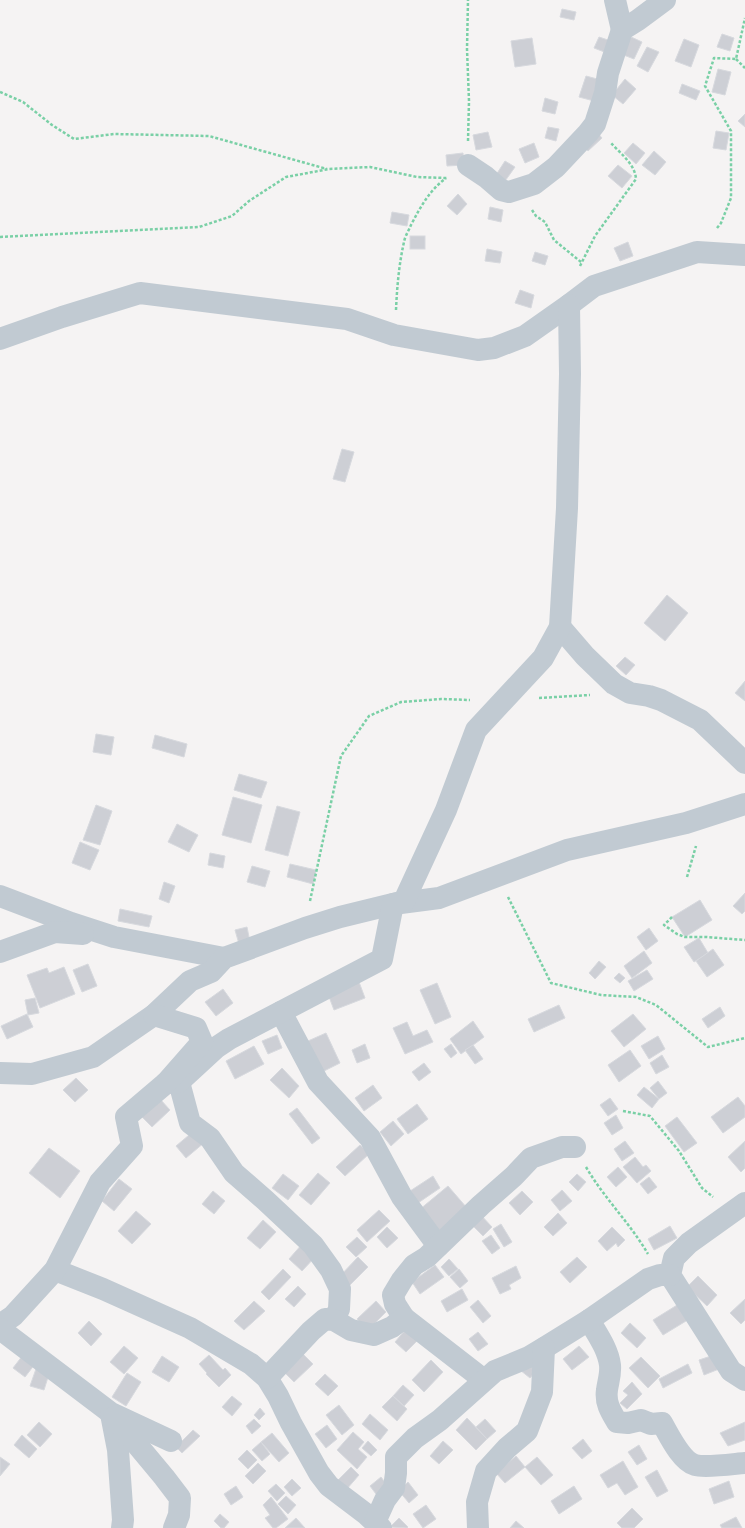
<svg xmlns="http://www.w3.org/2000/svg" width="745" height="1528" viewBox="0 0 745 1528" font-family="Ubuntu,sans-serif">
	<rect width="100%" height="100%" fill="#f5f3f3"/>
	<g fill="#cdcfd5" stroke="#d7d9de">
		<polygon points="562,9 576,12 574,20 560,17"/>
		<polygon points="722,34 734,38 730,51 717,47"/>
		<polygon points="629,36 642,42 634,59 621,54"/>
		<polygon points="599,37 611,41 607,53 594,48"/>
		<polygon points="532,38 536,64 515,67 511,41"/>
		<polygon points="684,39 699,45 691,67 675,61"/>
		<polygon points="647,47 659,52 648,72 637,66"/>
		<polygon points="718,69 731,72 725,95 712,92"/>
		<polygon points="586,76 601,80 594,101 579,97"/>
		<polygon points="625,79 636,89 623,104 612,95"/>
		<polygon points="682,84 700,91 696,100 679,93"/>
		<polygon points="545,98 558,102 555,114 542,111"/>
		<polygon points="745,114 745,127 738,121"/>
		<polygon points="548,127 559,129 556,141 545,138"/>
		<polygon points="596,131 602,138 588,151 581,144"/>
		<polygon points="716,131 729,133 726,150 713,148"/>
		<polygon points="488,132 492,147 476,150 473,135"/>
		<polygon points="534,143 539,157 525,163 519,149"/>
		<polygon points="633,143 645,153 636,164 624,153"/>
		<polygon points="654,151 666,162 655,175 642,165"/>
		<polygon points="463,153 464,165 447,166 446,155"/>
		<polygon points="505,161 515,167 503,184 494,178"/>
		<polygon points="618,165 632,176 622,188 608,176"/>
		<polygon points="458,194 467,204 457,215 447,206"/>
		<polygon points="490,207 503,210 501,222 488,219"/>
		<polygon points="392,212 409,215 407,226 390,223"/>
		<rect x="410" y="236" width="15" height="13"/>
		<polygon points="628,242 633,256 620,261 614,248"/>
		<polygon points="487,249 502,252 500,263 485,261"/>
		<polygon points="535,252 548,256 545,265 532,261"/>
		<polygon points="520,290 534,295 531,308 515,303"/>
		<polygon points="342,449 354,452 345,482 333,479"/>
		<polygon points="667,595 688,613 665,641 644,623"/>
		<polygon points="625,657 635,665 626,675 616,666"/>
		<polygon points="745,681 745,701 735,693"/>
		<polygon points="96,734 114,737 111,755 93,752"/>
		<polygon points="155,735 187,744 184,757 152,748"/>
		<polygon points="239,774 267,782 261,798 234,790"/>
		<polygon points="233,797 262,805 251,843 222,835"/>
		<polygon points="96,805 112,811 100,845 83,840"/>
		<polygon points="277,806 300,812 288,856 265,850"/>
		<polygon points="177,824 198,835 189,852 168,842"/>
		<polygon points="80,842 99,850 90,870 72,863"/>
		<polygon points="210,853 225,856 223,868 208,865"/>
		<polygon points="290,864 316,870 313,884 287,877"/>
		<polygon points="252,866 270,871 265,887 247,882"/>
		<polygon points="164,882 175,886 169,903 159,899"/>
		<polygon points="745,893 745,911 742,914 733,906"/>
		<polygon points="700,900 712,920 685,937 672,917"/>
		<polygon points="120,909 152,916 149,927 118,921"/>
		<polygon points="247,927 250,942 239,944 235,930"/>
		<polygon points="649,928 658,941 646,950 637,937"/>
		<polygon points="699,938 708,953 694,962 684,947"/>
		<polygon points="713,949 724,965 707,977 696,961"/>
		<polygon points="644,951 652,963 632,978 624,966"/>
		<polygon points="599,961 606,967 595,979 589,973"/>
		<polygon points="88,964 97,986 82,992 73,970"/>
		<polygon points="64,967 75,994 40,1008 27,975 47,968 49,973"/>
		<polygon points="647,970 653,979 634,991 628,981"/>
		<polygon points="619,973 625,978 620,983 614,978"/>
		<polygon points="359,982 365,998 334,1010 328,994"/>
		<polygon points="437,983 451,1017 435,1024 420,990"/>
		<polygon points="223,989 233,1003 216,1016 205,1002"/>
		<polygon points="35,998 39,1013 28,1015 25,1000"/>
		<polygon points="559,1005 565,1018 534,1032 528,1019"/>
		<polygon points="720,1007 725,1016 708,1028 702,1019"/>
		<polygon points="27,1014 33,1027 7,1039 1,1026"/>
		<polygon points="633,1014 646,1029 624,1047 611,1031"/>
		<polygon points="473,1021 484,1037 461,1054 450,1039"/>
		<polygon points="407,1022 413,1036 427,1030 433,1042 405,1054 393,1028"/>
		<polygon points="326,1033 340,1063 322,1072 308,1041"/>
		<polygon points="277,1035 282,1048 268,1054 262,1041"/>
		<polygon points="658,1036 665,1049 649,1059 641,1046"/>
		<polygon points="365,1044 370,1058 357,1063 352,1050"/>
		<polygon points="451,1044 457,1053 451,1058 444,1049"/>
		<polygon points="473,1045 483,1059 475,1064 465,1050"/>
		<polygon points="254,1046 264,1064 235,1079 226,1061"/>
		<polygon points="630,1050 641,1066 619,1082 608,1065"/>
		<polygon points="662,1055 669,1067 656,1074 650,1063"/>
		<polygon points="424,1063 431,1072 419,1081 412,1072"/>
		<polygon points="282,1068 299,1086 289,1098 270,1080"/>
		<polygon points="76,1078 88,1090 75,1102 63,1090"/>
		<polygon points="658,1081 667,1093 659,1099 650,1088"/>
		<polygon points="373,1085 382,1098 364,1111 355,1098"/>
		<polygon points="644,1087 659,1099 652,1108 637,1095"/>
		<polygon points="738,1097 745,1106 745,1117 723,1133 711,1117"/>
		<polygon points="610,1098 618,1109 608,1116 600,1105"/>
		<polygon points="160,1099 170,1110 152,1127 142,1117"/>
		<polygon points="417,1104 428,1119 408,1134 397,1119"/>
		<polygon points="297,1108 320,1138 312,1144 289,1114"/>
		<polygon points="616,1115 623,1128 612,1135 604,1123"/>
		<polygon points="677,1117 697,1143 684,1152 665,1126"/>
		<polygon points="393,1121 404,1134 391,1146 380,1132"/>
		<polygon points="195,1130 205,1142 186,1158 176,1146"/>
		<polygon points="625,1141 634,1153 622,1161 614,1149"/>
		<polygon points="745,1141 745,1168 741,1172 728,1157"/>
		<polygon points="360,1145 369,1154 345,1176 336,1167"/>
		<polygon points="49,1148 80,1171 60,1198 29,1173"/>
		<polygon points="635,1157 643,1167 646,1165 651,1171 637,1183 623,1167"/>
		<polygon points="618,1167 627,1177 616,1187 607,1177"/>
		<polygon points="318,1173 330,1183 311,1205 299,1195"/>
		<polygon points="283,1174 299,1186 288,1200 272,1188"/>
		<polygon points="577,1174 586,1182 578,1191 569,1182"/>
		<polygon points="433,1176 440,1188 415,1205 407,1193"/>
		<polygon points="649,1177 657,1187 648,1194 640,1184"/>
		<polygon points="119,1179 132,1189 114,1211 102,1201"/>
		<polygon points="448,1186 467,1208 438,1232 419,1210"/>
		<polygon points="562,1190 572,1201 560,1211 551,1200"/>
		<polygon points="213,1191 225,1201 214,1214 202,1204"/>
		<polygon points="522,1191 533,1202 520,1215 509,1203"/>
		<polygon points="379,1210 390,1221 367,1242 357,1230"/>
		<polygon points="136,1211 151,1224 132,1244 118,1231"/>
		<polygon points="479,1213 492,1227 483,1236 470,1223"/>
		<polygon points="558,1213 567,1223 553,1236 544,1227"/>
		<polygon points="263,1220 276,1232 260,1249 247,1238"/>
		<polygon points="501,1224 512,1242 504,1247 493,1229"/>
		<polygon points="670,1226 677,1238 654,1250 648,1239"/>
		<polygon points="387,1227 398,1238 387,1248 377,1237"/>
		<polygon points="612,1227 625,1240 618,1247 616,1243 607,1251 598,1241"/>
		<polygon points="491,1235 500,1248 492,1254 482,1241"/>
		<polygon points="357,1237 367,1247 356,1257 346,1247"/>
		<polygon points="303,1243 316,1256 302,1271 289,1259"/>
		<polygon points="358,1257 368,1267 349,1286 339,1277"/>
		<polygon points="577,1257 587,1267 570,1283 560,1272"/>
		<polygon points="449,1259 458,1269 449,1276 441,1267"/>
		<polygon points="435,1265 444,1277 420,1294 412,1282"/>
		<polygon points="516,1266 521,1278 509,1285 511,1289 500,1294 492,1278"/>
		<polygon points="283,1269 291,1277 269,1300 261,1292"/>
		<polygon points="459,1269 468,1281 460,1288 450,1277"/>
		<polygon points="698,1276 717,1295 707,1306 687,1287"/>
		<polygon points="298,1286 306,1294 294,1307 285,1299"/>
		<polygon points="462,1289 468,1300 447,1312 441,1301"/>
		<polygon points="745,1299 745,1320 741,1324 730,1313"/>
		<polygon points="478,1300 491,1316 483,1323 470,1307"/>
		<polygon points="254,1301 265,1311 244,1330 234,1321"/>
		<polygon points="376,1301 386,1312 368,1330 357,1319"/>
		<polygon points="682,1302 691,1318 663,1335 653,1320"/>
		<polygon points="89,1321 102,1334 91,1346 78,1333"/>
		<polygon points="630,1323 646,1338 637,1348 621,1333"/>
		<polygon points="406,1329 418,1340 406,1352 395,1342"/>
		<polygon points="478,1332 488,1344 478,1351 469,1339"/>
		<polygon points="124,1346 138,1358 124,1374 110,1362"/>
		<polygon points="579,1346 589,1357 572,1370 563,1359"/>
		<polygon points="303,1354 313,1364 294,1382 284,1372"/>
		<polygon points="23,1355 35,1364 25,1377 13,1368"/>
		<polygon points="209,1355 223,1370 225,1368 231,1375 219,1387 206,1374 207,1373 199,1364"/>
		<polygon points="714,1355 719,1369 704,1375 699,1360"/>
		<polygon points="162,1356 179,1367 169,1382 152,1372"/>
		<polygon points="641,1357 660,1376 648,1388 629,1368"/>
		<polygon points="431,1360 443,1372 424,1392 412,1380"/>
		<polygon points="688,1364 692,1373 663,1388 659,1379"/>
		<polygon points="37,1366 49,1374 44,1390 30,1386"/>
		<polygon points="540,1366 530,1378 520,1370"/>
		<polygon points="127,1373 141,1382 126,1406 112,1397"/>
		<polygon points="325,1374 338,1386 328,1396 315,1384"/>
		<polygon points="632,1382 642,1394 627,1409 620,1403 628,1395 623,1391"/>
		<polygon points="403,1385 414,1395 404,1406 393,1396"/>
		<polygon points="232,1396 242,1404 232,1416 222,1407"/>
		<polygon points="393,1396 407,1409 397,1421 382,1407"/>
		<polygon points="339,1405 354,1425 342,1435 326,1415"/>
		<polygon points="260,1408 265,1414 259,1420 254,1415"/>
		<polygon points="370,1414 388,1430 380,1440 362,1424"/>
		<polygon points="467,1418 487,1439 476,1450 456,1430"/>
		<polygon points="254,1419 261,1426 252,1434 246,1426"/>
		<polygon points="485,1419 496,1431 487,1439 476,1427"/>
		<polygon points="39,1422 52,1434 40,1447 27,1435"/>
		<polygon points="745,1422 745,1440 728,1446 720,1433"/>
		<polygon points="327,1425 337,1439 326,1448 315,1434"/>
		<polygon points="193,1430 200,1436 182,1453 176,1447"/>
		<polygon points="353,1432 364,1442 358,1449 367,1457 357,1469 337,1450"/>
		<polygon points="272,1433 289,1453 279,1462 261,1442"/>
		<polygon points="22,1435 37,1449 29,1458 14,1445"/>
		<polygon points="583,1439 592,1451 582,1459 572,1448"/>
		<polygon points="368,1441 377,1450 371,1456 362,1448"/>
		<polygon points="443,1441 453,1450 439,1464 430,1456"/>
		<polygon points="261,1442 270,1454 262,1461 252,1450"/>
		<polygon points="639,1445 647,1459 637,1465 628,1452"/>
		<polygon points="247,1450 257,1460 248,1469 238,1459"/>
		<polygon points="516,1456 525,1467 505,1483 496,1473"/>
		<polygon points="0,1457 10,1464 0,1476"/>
		<polygon points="537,1457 553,1475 541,1485 525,1467"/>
		<polygon points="623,1461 638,1487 625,1495 617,1483 608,1488 600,1475"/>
		<polygon points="258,1463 266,1471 253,1484 245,1476"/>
		<polygon points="351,1467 359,1475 346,1490 337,1481"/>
		<polygon points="657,1470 668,1491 657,1497 645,1477"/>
		<polygon points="381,1477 390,1489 379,1498 370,1486"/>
		<polygon points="292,1479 301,1488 292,1496 284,1487"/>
		<polygon points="729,1481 734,1497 714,1504 709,1489"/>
		<polygon points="408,1482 418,1495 409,1503 399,1491"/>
		<polygon points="276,1484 285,1493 277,1501 268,1491"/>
		<polygon points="236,1486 243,1497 231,1505 224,1494"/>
		<polygon points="574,1486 582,1499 559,1514 551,1501"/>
		<polygon points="286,1496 296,1505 288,1514 278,1504"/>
		<polygon points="271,1497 288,1519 276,1528 273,1528 265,1518 270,1515 263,1505"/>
		<polygon points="426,1505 436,1519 423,1528 413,1514"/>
		<polygon points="632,1508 643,1519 634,1528 622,1528 617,1523"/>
		<polygon points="220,1514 229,1522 224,1528 221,1528 214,1521"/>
		<polygon points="736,1517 742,1528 722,1528 720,1525"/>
		<polygon points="296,1518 305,1528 285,1528"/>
		<polygon points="399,1518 408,1527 407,1528 390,1527"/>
		<polygon points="516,1521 524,1528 510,1528"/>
	</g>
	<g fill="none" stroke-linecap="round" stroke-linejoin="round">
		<g stroke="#7ad0a6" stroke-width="2.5" stroke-dasharray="3 2" stroke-linecap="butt">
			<polyline points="736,59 745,68"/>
			<polyline points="0,92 23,102 52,125 74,139 114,134 209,136 327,169"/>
			<polyline points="468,141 469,101 467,49 468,0"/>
			<polyline points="532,210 536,216 545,222 554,240 581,262"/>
			<polyline points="717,228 721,223 731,198 731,131 705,86 714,58 736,59 745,18"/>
			<polyline points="0,237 199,227 232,216 249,201 286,177 329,169 370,167 417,177 447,178"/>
			<path d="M 580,266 L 595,236 L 636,179 C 635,164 620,153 611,143"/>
			<path d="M 396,310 C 397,287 399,264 404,242 C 405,236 409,230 411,225 C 421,206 429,191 446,178"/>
			<polyline points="539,698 590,695"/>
			<polyline points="687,877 696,846"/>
			<polyline points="508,897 551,983 601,995 636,997 656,1005 708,1047 745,1038"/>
			<polyline points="310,901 341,756 369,716 401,702 441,699 470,700"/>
			<polyline points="672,917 664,925 677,934 685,937 706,937 745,940"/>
			<polyline points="623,1111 650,1116 679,1151 702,1188 713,1197"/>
			<path d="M 586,1167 C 604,1198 630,1223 648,1254"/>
		</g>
		<g stroke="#c1cad2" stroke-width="22">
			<polyline points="615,0 622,30"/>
			<polyline points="468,165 486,177 501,190 509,192 534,184 556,167 588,133 595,124 605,93 608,73 622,30 638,20 665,0"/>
			<polyline points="0,339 62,317 140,293 347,319 394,335 478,350 494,348 525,336 569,305 594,286 697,252 745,255"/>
			<polyline points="560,627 585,656 614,684 630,693 649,696 661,700 700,720 745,763"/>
			<polyline points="0,896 71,923 114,937 224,958"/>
			<polyline points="0,952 55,932 83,934"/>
			<polyline points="281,1012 318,1082 370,1138 402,1197 438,1246"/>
			<polyline points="0,1073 32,1074 93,1057 154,1015 190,981 211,972 224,958 305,928 340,917 393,904 439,898 567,850 686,823 745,804"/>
			<polyline points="179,1082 190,1123 210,1138 234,1173 265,1200 313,1245 331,1270 340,1289 339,1309 334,1320"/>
			<polyline points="166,1083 179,1082 217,1047 229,1039 382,959 393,904 404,901 446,810 476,730 543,658 560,627 567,508 570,374 569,305"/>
			<polyline points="745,1203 689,1243 674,1258 670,1275 731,1371 745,1380"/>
			<polyline points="55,1270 103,1289 190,1328 251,1364 267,1378 278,1396 291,1423 319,1473 329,1486 366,1514 381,1528"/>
			<polyline points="404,1318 395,1304 393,1295 402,1280 414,1265 427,1257 481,1205 514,1176 531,1158 562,1147 575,1147"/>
			<path d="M 589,1320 C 597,1334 608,1349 610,1365 C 611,1374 608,1382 607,1390 C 605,1403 611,1412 617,1422 L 628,1423 L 641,1420 L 651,1424 L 662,1423 C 669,1435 681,1461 695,1465 C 705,1468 733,1464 745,1463"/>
			<polyline points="0,1325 13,1316 55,1270 100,1182 132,1146 126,1117 166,1083 202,1042 196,1028 154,1015"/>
			<polyline points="0,1329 111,1413 171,1441"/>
			<polyline points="267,1378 311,1331 325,1319 334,1320 351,1330 374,1335 392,1327 404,1318 484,1380"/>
			<polyline points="111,1414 118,1450 123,1520 122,1528"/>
			<polyline points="114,1417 164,1477 180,1498 179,1515 174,1528"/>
			<polyline points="375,1522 385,1500 394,1488 396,1473 396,1457 415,1438 440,1420 495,1371 529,1357 544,1348 589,1320 648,1279 660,1275 670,1275"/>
			<polyline points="478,1528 477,1502 486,1471 507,1448 527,1431 542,1392 544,1348"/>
		</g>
	</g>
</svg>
